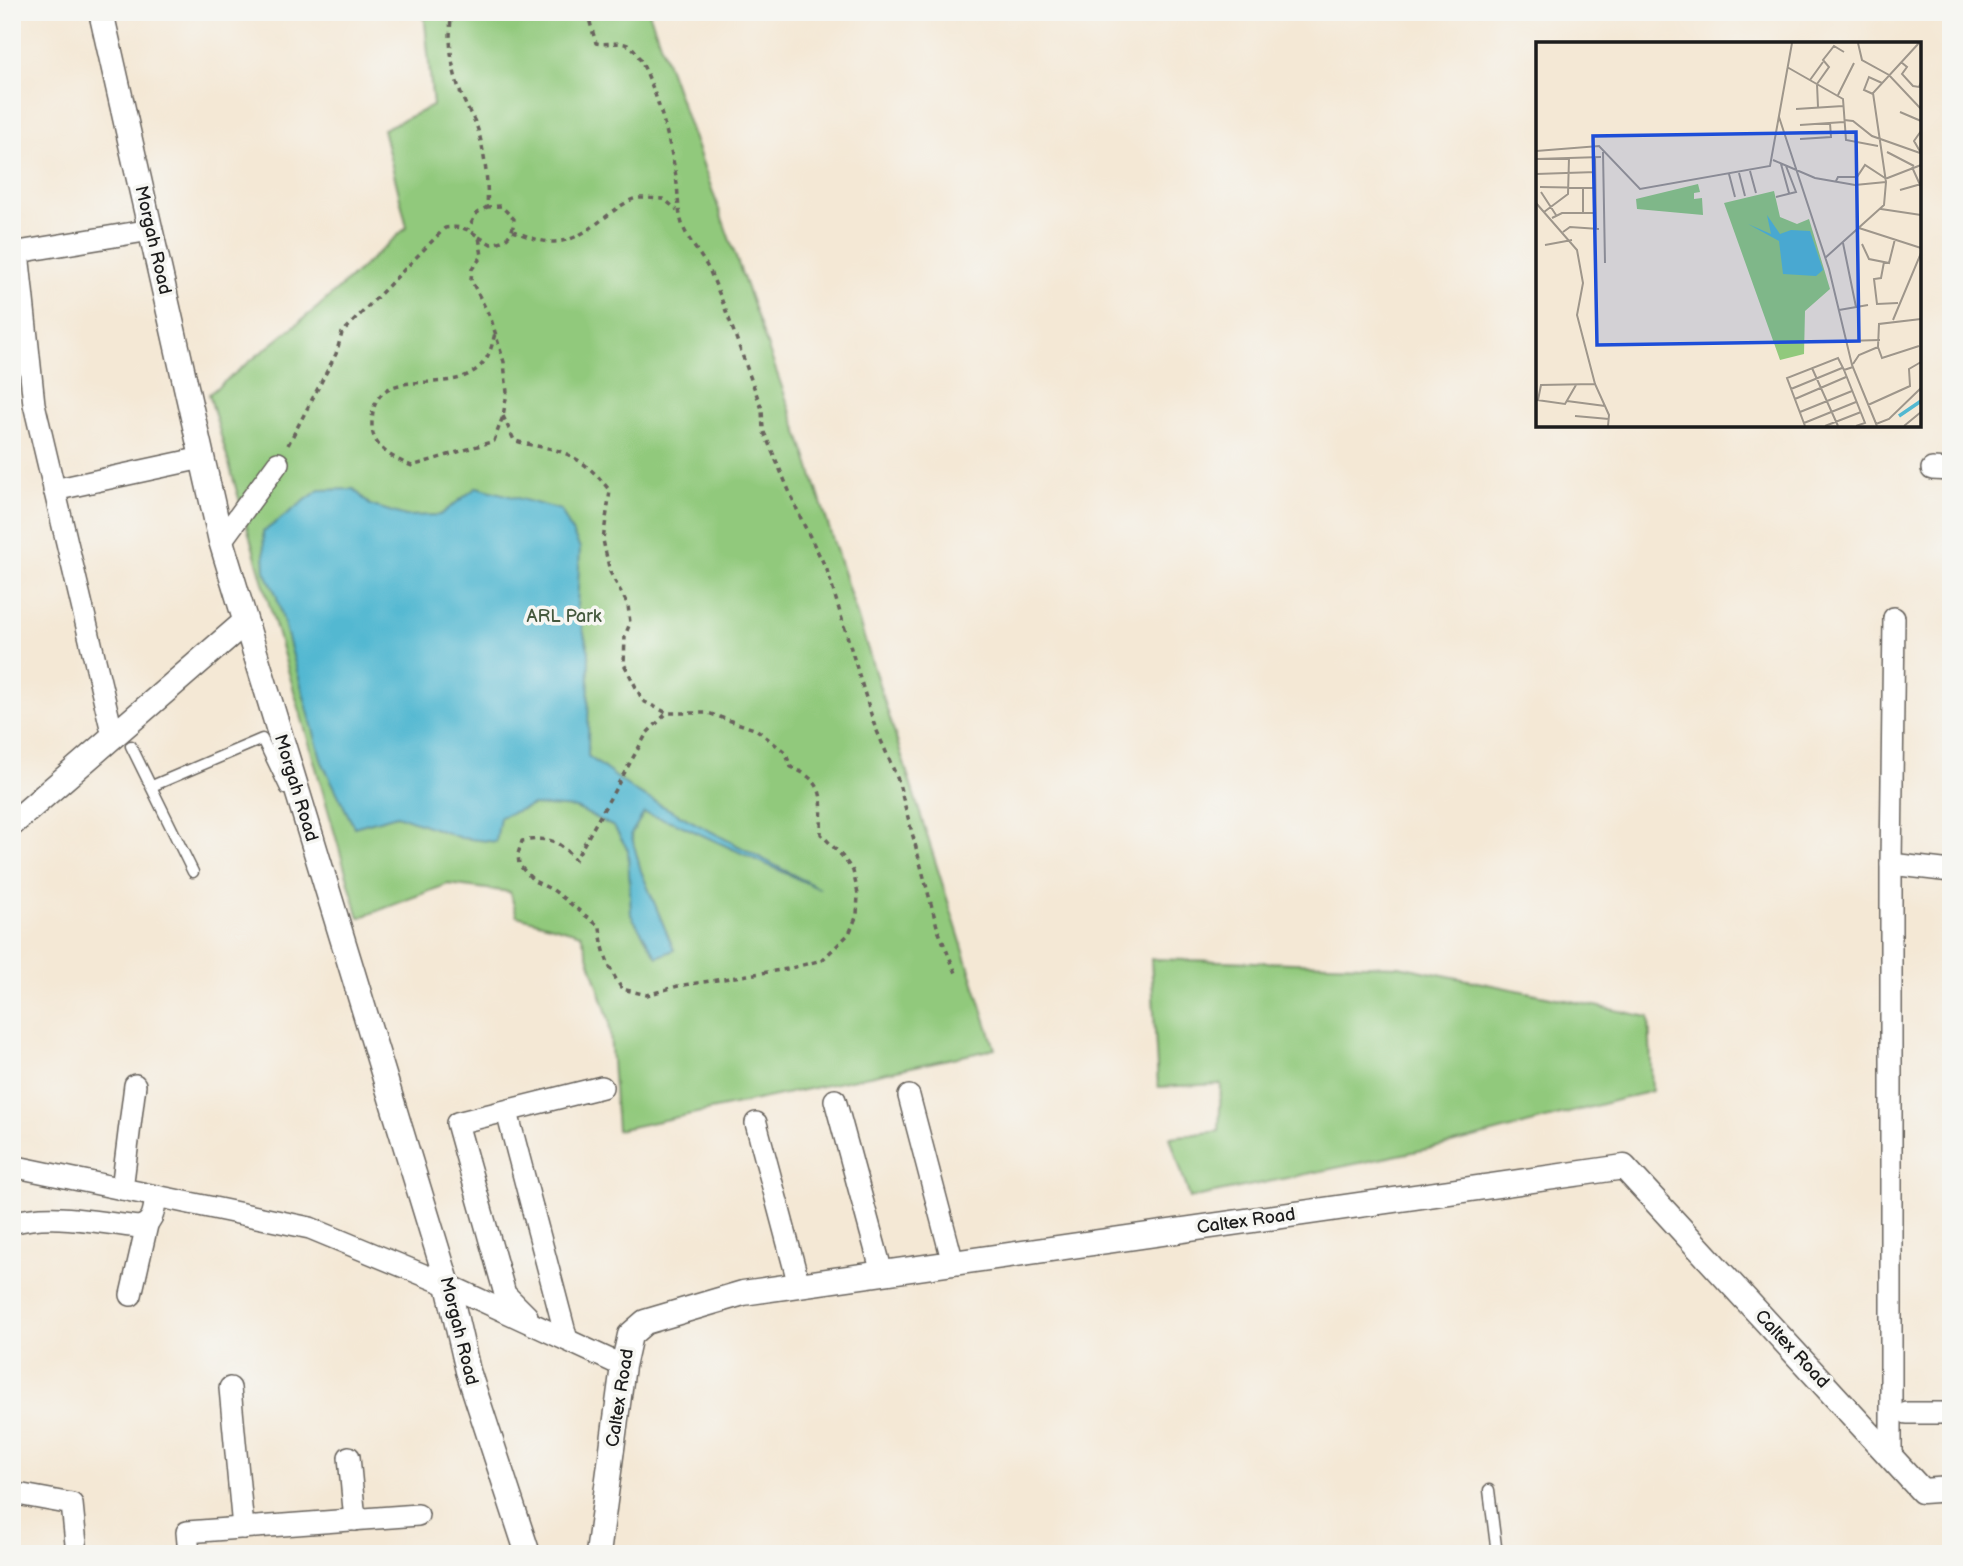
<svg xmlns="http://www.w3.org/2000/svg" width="1963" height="1566" viewBox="0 0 1963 1566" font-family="'Balsamiq Sans',sans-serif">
	<rect width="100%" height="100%" fill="#f6f6f2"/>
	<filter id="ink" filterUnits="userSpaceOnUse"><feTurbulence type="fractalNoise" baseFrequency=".0143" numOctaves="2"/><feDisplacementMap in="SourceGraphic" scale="14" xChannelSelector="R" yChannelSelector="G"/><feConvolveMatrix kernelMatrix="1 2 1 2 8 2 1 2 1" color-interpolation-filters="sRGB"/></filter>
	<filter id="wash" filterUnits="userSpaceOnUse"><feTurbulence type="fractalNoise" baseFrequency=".00686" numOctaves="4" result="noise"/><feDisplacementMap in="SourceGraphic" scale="28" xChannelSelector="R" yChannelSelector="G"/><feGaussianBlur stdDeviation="1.57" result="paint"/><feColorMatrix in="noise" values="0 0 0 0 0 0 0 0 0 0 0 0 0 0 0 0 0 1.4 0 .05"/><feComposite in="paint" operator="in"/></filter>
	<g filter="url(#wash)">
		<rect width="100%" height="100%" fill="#f4e8d5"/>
		<g fill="#91c97c" stroke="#56724c" stroke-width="2">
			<polygon points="424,12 649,12 805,452 995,1049 617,1130 609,1020 581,934 517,916 510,892 448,884 359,918 209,394 318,307 407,227 383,129 433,106"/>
			<polygon points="1151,959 1399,966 1649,1017 1652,1091 1447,1145 1190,1198 1170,1137 1219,1131 1221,1084 1158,1087"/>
		</g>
		<polygon fill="#52b8d1" stroke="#376a76" stroke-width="2" points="477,487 561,510 580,548 577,608 589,652 588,756 636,792 820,889 676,823 644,813 631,834 641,871 674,950 657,957 631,915 628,850 614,827 576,808 533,805 500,817 496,842 461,838 397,815 354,827 322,762 276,594 265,571 263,532 319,490 354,489 370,505 406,516 440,515"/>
	</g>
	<g filter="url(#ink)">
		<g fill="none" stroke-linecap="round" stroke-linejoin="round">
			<defs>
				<g id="service">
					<polyline points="131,746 193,872"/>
					<polyline points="152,786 262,739 286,789"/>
					<polyline points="1489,1490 1497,1554"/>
				</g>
				<g id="minor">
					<polyline points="18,252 34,404 113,736"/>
					<polyline points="12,253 151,230"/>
					<polyline points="1932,469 1951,470"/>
					<polyline points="54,490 202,458"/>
					<polyline points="221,541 278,463"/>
					<polyline points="1891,864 1951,871"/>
					<polyline points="909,1096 953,1263"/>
					<polyline points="835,1100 882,1273"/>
					<polyline points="507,1112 567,1340"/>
					<polyline points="756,1123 799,1285"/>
					<polyline points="12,1166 310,1228 448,1285 623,1366"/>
					<polyline points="122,1189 135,1085"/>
					<path d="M 12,1223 C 52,1211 98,1223 139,1227 C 154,1223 154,1210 156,1196"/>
					<polyline points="131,1295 147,1225"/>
					<polyline points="527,1316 505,1294 457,1123 602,1087"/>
					<polyline points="230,1388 243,1528"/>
					<polyline points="1907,1413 1951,1413"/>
					<polyline points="349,1457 355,1520"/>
					<polyline points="1891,1457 1891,864 1894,618"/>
					<polyline points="12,1493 72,1504 77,1554"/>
					<polyline points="189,1554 187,1532 418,1515"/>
				</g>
				<g id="tertiary">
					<polyline points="101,12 221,541 448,1285 468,1371 528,1554"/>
					<polyline points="12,824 245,622"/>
					<polyline points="598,1554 623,1366 630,1335 645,1322 743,1293 1624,1167 1922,1491 1951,1489"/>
				</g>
			</defs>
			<use href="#service" stroke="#68635d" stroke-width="13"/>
			<use href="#minor" stroke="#68635d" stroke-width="24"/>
			<use href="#tertiary" stroke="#68635d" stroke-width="27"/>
			<g stroke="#68635d" stroke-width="3.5" stroke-dasharray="5 5" stroke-linecap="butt">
				<path d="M 452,12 C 447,41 452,76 465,103 C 468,111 474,118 477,127 C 484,148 489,185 487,207 L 477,213 L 468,229"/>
				<path d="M 587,12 L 596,43 C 609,46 626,38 635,51 C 654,79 671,143 676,177 C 679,194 677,213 684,229 C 691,245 704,258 711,274 C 730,318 745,364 762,409 L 763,430 L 802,521 L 827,570 L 874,724 L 898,780 L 938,930 L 956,973"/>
				<path d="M 513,231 C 524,235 538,241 550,242 C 584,243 603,214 631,200 C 639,196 654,199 664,199 L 677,210"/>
				<path d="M 479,237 L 491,244 C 507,241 513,235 514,219 L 501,206 L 487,207"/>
				<path d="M 503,416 L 514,440 C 526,445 539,446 552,449 C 578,456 594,470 610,491 L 603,540 L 610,572 L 628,605 L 630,623 L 625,636 L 624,664 L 643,701 L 667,713 L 708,713 L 757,730 L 785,752 L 791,767 C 828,783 821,799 821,834 L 843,857 L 853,871 L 858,894 L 857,915 L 849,934 L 822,960 L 787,969 L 678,986 L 647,995 L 622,989 C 609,969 602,952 600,927 L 553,890 L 534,881 L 519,865 L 518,854 L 522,841 C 549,837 558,839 575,860 L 647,733 L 667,713"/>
				<path d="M 288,445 L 336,354 L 342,333 L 445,228 C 460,226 467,228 479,237 L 482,256 L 472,269 L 471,280 L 491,319 L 504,362 L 507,393 L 503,416 L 494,441 L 412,466 C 395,459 373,449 372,427 C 370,361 436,395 471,373 C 488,363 491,350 495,333"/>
			</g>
			<use href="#service" stroke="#fff" stroke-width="10"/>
			<use href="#minor" stroke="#fff" stroke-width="21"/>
			<use href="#tertiary" stroke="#fff" stroke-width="24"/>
		</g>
	</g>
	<g text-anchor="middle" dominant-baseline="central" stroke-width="7" stroke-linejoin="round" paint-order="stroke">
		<g font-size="18" fill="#1c1c1c" stroke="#f6f6f2">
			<text transform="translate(153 240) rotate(77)">Morgah Road</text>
			<text transform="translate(296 788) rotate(73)">Morgah Road</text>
			<text transform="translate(1246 1221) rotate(-8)">Caltex Road</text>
			<text transform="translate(459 1331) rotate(76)">Morgah Road</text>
			<text transform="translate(1792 1349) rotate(47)">Caltex Road</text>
			<text transform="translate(620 1398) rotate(-81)">Caltex Road</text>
		</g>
		<g font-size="18" fill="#45593e" stroke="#f6f6f2">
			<text x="564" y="616">ARL Park</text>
		</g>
	</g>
	<g transform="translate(1536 42)">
		<rect width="385" height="385" fill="#f4e8d5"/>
		<path d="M 162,142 L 164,150 L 158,151 L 158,157 L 166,156 L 167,173 L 101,167 L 100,157 ZM 238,149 L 244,175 L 261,182 L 273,177 L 294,247 L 269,269 L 268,312 L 244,318 L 188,161 Z" fill="#91c97c"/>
		<path d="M 231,173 L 244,192 L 255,188 L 274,189 L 287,228 L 280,234 L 247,232 L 243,199 L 212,182 L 235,192 Z" fill="#52b8d1"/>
		<path fill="none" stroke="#52b8d1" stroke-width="3.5" d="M 363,374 L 385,359"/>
		<path fill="none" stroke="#9e968b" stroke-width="2" d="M 322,1 L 326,18 L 353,33 L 385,67M 365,20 L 371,25 L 366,32 L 377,44 L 383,45 L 385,40M 251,25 L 307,57 L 310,98 L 342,104M 274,38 L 287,20M 337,52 L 328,48 L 333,35 L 346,41M 302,53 L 318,21M 282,65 L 281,42 L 293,25 L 287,18 L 298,4 L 308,10M 260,67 L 307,64M 364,70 L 385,79M 243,75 L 293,227 L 316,323 L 341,384M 308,78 L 317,79 L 336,94 L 384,111M 264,83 L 308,80M 264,97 L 295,95 L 294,81M 0,109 L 63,104 L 104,147 L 234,124 L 256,1M 67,110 L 69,221M 351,110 L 378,124M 385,111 L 378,99 L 385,89M 59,115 L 60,187M 0,117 L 65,115M 237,118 L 279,136 L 319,143 L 350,140M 245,122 L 253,151M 376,125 L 385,145M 214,129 L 220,151M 203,131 L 209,154M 0,132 L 60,130M 193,132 L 199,155M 349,137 L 385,123M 300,139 L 302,135 L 321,135 L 329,123 L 349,136M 4,145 L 60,146M 47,146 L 47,171M 364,148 L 385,142M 5,150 L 20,173M 240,155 L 260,150 L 250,124M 0,161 L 41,208 L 47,241 L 41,273 L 59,342 L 73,373 L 72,384M 345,167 L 385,173M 8,170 L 32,152 L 33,116M 16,176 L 26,171 L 60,171M 323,186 L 385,206M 27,190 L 34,185 L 63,187M 307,201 L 320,265M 326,202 L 333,217 L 353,221 L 359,197M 9,203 L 36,198M 289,216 L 348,163 L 350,140 L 337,51 L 383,1M 348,220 L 345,236 L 338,237 L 341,262 L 362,261M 303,268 L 332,263M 357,278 L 385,211M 310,299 L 344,298M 342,305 L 346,316 L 383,304M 317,322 L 323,313 L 342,305 L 343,282 L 385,277M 276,326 L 302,384M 308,328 L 329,381 L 320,384M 255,347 L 306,326M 259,357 L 310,335M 1,358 L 29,362 L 40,343M 2,358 L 5,343 L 59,342M 31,359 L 69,364M 332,363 L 374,344 L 373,327 L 385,320M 264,370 L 316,349M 39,374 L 73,377M 268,381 L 320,360M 340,382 L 353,377 L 385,346M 269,384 L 251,336 L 302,316 L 308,328 L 317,325M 289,384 L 325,370M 368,384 L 385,370"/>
		<path fill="#1d4ed8" fill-opacity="0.15" stroke="#1d4ed8" stroke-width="3.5" d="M 320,90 L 323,299 L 61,303 L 57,94 Z"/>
		<rect width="385" height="385" fill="none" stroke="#1c1c1c" stroke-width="3.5"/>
	</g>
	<rect width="1963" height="1566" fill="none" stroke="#f6f6f2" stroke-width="42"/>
</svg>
